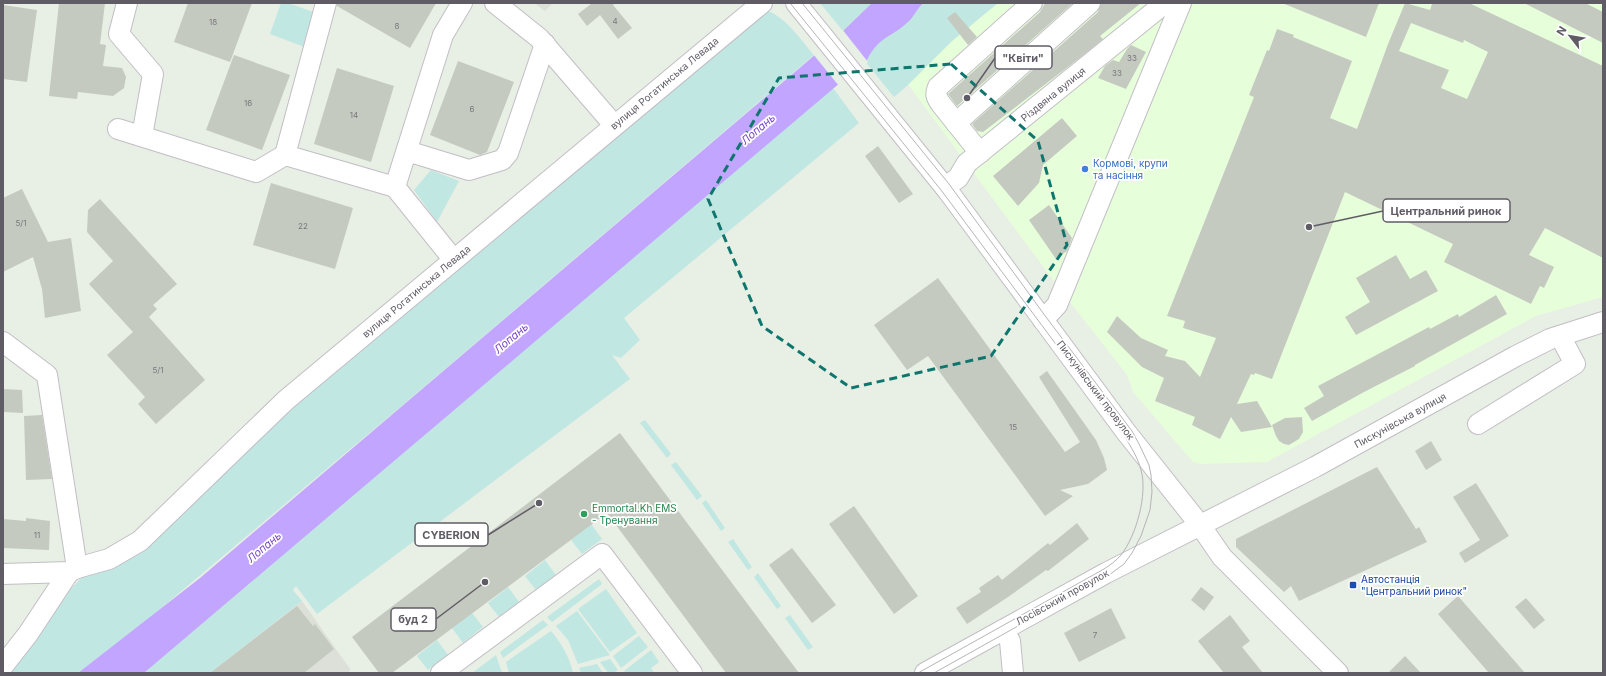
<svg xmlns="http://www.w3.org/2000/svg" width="1606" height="676" viewBox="0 0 1606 676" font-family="Inter,sans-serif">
	<rect width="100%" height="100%" fill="#e8efe5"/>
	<polygon fill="#e7feda" points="996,3 1603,3 1603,297 1536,316 1267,462 1201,464 1193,462 1133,392 1127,375 1062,292 907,83 968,26"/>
	<g fill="#dce0d9">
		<polygon points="534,3 553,3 545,11"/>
		<polygon points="302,601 350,669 349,673 210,673"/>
	</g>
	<g fill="#c1e7e3">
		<polygon points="281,3 288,3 319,14 307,48 270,34"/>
		<polygon points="820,3 872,3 843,31"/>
		<polygon points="924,3 998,3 952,41 909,84 894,97 864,60 881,40 908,22 920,7"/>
		<path d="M 766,10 C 787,18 800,39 814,55 L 411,398 L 153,615 L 78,673 L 3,673 L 46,615 L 89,570 L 255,437 Z"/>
		<polygon points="833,88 859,123 624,318 640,340 621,358 612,355 630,379 317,614 296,586 293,590 302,601 210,673 144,673"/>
		<polygon points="431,170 459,181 437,222 414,190"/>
		<polygon points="645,420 671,454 667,458 640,423"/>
		<polygon points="676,462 702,496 697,500 671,465"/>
		<polygon points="706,500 725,528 721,531 702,503"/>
		<polygon points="591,524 602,539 582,554 571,540"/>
		<polygon points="733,539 752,567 748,570 728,542"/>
		<polygon points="545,560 556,575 536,590 525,576"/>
		<polygon points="758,573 781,606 777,609 754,577"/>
		<polygon points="599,579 602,584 552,622 547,617"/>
		<polygon points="508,587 519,602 499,617 488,603"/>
		<polygon points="606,589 637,633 610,652 578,609"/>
		<polygon points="577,611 610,655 578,664 568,640 556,626"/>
		<polygon points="472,613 483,627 463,643 452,628"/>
		<polygon points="790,615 813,647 808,650 785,618"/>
		<polygon points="543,620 548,625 503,658 500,652"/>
		<path d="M 551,631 C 562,644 569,656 573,673 L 509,673 L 506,662 Z"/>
		<polygon points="639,636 648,647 621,668 613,656"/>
		<polygon points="437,640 448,655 428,670 417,656"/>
		<polygon points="651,650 659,662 651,668 654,673 626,673 624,671"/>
		<polygon points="496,655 502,673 472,673"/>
		<polygon points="610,659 618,670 613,673 608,673 600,662"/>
		<polygon points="597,664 603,673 581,673 579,668"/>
	</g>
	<path fill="#c2a5ff" d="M 872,3 L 924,3 C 917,8 914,17 908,22 C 891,38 879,36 867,60 L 144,673 L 78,673 L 200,578 L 843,31 Z"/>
	<polygon fill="#e8efe5" points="842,29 868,62 839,86 813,54"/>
	<g fill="#c5cac1" fill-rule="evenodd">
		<polygon points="59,3 105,3 100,44 106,45 103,66 122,68 126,77 124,88 113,96 78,92 77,99 49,96"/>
		<polygon points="188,3 252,3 230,62 174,42"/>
		<polygon points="337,3 436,3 410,48 337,6"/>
		<polygon points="590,3 616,3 613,5 632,28 618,39 600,15 587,26 578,14 591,4"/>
		<polygon points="1045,3 1073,3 957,106 948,94 1040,12"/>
		<polygon points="1101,3 1141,3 1100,36 1103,39 1082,56 983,132 977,131 972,124 1098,12"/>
		<polygon points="1282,3 1379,3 1366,37"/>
		<path d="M 1405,3 L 1430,10 L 1432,4 L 1436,3 L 1469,3 L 1603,66 L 1603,258 L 1545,228 L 1529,255 L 1554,267 L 1544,288 L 1540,286 L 1531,304 L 1444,262 L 1453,244 L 1345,192 L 1272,379 L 1255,373 L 1254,375 L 1251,374 L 1237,404 L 1257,401 L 1272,427 L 1241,432 L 1231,417 L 1220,439 L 1192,425 L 1195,417 L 1155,401 L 1164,378 L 1142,367 L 1107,332 L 1117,316 L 1141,338 L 1168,350 L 1165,356 L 1185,361 L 1200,377 L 1216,338 L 1183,328 L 1185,321 L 1167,316 L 1254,97 L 1249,95 L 1267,50 L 1269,51 L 1277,29 L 1294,35 L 1293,37 L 1352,61 L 1330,118 L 1357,129 L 1388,44 ZM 1411,23 L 1463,43 L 1464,40 L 1488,52 L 1467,99 L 1441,88 L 1449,70 L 1399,51 Z"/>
		<polygon points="1524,3 1585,3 1603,12 1603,43"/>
		<polygon points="3,5 37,10 27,82 3,79"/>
		<polygon points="955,12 977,37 968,45 947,18"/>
		<polygon points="1131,45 1146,52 1126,89 1098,78 1105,66 1113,60 1119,62 1127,49"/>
		<polygon points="234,55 290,75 262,150 206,130"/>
		<polygon points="458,61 514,82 487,152 480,155 430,135"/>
		<polygon points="337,68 394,86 371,162 314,144"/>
		<polygon points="1062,118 1077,136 1043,165 1039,183 1018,206 993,176"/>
		<polygon points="878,146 913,194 899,203 865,156"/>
		<polygon points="271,183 353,208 335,269 253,245"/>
		<polygon points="22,189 48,242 71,238 81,311 45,318 42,289 33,257 3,272 3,198"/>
		<polygon points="100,199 177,284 153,305 157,309 149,317 205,380 156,424 138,404 145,397 107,355 133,332 89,284 113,261 87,232 88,210"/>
		<polygon points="1049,205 1072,238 1067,251 1056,259 1029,220"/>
		<polygon points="1396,255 1410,279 1426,270 1438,291 1356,335 1345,317 1370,302 1356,278"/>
		<polygon points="938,278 1065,452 1080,442 1039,377 1047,371 1096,440 1104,458 1107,470 1088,484 1060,490 1073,496 1045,516 928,356 907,370 874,325"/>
		<polygon points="1496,295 1507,314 1415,365 1415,366 1364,392 1312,421 1304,408 1324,396 1318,386 1429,327 1430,329 1458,314 1459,317"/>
		<polygon points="3,389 22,390 23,413 3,412"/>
		<polygon points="42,415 52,479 26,480 24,416"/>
		<polygon points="1302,417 1303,432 1299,439 1289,445 1284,444 1279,441 1276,436 1272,425 1285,418"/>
		<polygon points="620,433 799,673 726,673 607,513 392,673 379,673 352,637"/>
		<polygon points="1431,441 1442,460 1426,470 1415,451"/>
		<polygon points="1377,467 1416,529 1419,527 1427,542 1299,601 1291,586 1284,592 1236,547 1236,539"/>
		<polygon points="1476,483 1509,536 1465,563 1459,553 1480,540 1453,497"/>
		<polygon points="854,506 918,596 894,614 829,524"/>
		<polygon points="26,518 50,521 49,550 3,548 3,519 26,521"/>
		<polygon points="1077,523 1089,539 1048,571 1046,570 1008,597 967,624 956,608 981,592 979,588 998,575 1002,580 1048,543 1050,545"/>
		<polygon points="792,548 836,605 812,623 769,565"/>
		<polygon points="1201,587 1214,597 1204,611 1191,600"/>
		<polygon points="1458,596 1525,673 1489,673 1438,614"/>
		<polygon points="1526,598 1545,620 1534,629 1515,607"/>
		<polygon points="297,606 313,626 315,624 334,649 304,673 210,673"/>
		<polygon points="1111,608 1126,638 1079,662 1064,633"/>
		<polygon points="1230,615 1250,641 1242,647 1263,673 1224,673 1198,641"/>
		<polygon points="1405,656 1421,673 1388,673"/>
	</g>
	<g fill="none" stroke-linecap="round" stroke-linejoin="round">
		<defs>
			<g id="minor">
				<polyline points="127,3 119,34 153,74 142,136"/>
				<polyline points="495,3 539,38 614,125"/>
				<polyline points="796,3 948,191 1126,432 1200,525 1222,557 1338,673"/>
				<polyline points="956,123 1090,3"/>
				<polyline points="118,129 256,172 285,155 395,187 453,259"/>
				<polyline points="407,151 469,170 502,160 508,153 545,44"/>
				<path d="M 980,153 L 941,104 C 936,97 935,94 938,87 L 1032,3"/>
				<polyline points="285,155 326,3"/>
				<polyline points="395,187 443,35 462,3"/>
				<polyline points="945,187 958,178 967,163 1165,3"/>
				<polyline points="1043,320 1057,305 1181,3"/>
				<polyline points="3,342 47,375 77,568"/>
				<polyline points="1478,424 1575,364 1560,336"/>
				<polyline points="3,574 69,572 77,568 109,559 140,541 286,400 762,3"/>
				<polyline points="1003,630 1010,641 1013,673"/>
				<polyline points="3,666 28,634 69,572"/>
				<polyline points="441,673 602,554 692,673"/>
				<polyline points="925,673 1106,573 1315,467 1516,356 1550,339 1603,322"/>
			</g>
		</defs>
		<use href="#minor" stroke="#c2bec6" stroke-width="22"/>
		<use href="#minor" stroke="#fff" stroke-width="20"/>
		<g stroke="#b6b5b7" stroke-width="1">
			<path d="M 790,3 L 941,190 L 1125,437 C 1131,447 1138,458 1141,470 C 1148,494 1136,536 1121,555 C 1116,561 1110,565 1104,569 L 918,673"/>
			<polyline points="802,3 949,184 1046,317 1132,431 1139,444 1149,465 1151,475 1152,492 1150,510 1141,536 1132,553 1124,564 1109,575 934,673"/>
		</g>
	</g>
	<path fill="none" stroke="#0f766e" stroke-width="3" stroke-dasharray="8 5" stroke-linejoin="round" d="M 951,64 L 1038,141 L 1067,245 L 991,356 L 851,388 L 762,326 L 708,199 L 779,78 Z"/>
	<circle fill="#3f7fe0" stroke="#fff" stroke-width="1.5" cx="1085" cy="169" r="4"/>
	<circle fill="#2e9e5b" stroke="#fff" stroke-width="1.5" cx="584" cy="514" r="4"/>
	<rect fill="#1a4fb4" stroke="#fff" stroke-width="1.5" x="1349" y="581" width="8" height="8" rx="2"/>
	<g text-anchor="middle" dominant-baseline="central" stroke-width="3.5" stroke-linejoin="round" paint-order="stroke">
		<g font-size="8" fill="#79787d">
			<text x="615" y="21">4</text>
			<text x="213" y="22">18</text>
			<text x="397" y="26">8</text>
			<text x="1132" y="58">33</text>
			<text x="1117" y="73">33</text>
			<text x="248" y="103">16</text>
			<text x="472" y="109">6</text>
			<text x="354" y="115">14</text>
			<text x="21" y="223">5/1</text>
			<text x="303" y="226">22</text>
			<text x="158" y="370">5/1</text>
			<text x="1013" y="427">15</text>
			<text x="37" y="535">11</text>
			<text x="1095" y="635">7</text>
		</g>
		<g font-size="10" fill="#605c66" stroke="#fff">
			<text transform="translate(664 83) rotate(-40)">вулиця Рогатинська Левада</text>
			<text transform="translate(1053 94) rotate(-39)">Різдвяна вулиця</text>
			<text transform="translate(416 291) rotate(-40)">вулиця Рогатинська Левада</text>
			<text transform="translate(1096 390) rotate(53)">Пискунівський провулок</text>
			<text transform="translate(1400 420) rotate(-29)">Пискунівська вулиця</text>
			<text transform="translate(1062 597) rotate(-29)">Лосівський провулок</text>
		</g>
		<g font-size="10" fill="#366cbe" stroke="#fff" text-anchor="start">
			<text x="1093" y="163">Кормові, крупи<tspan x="1093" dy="12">та насіння</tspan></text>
		</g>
		<g font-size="10" fill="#27864d" stroke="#fff" text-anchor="start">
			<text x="592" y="508">Emmortal.Kh EMS<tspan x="592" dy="12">- Тренування</tspan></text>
		</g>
		<g font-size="10" fill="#164399" stroke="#fff" text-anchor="start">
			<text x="1361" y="579">Автостанція<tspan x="1361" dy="12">"Центральний ринок"</tspan></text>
		</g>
		<g font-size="11" font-style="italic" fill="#7844c6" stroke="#fff">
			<text transform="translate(758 129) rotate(-40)">Лопань</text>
			<text transform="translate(511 338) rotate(-40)">Лопань</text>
			<text transform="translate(264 547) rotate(-40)">Лопань</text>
		</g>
	</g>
	<path fill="none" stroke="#605c66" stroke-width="1.5" d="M967 98L995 58M1309 227L1383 211M539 503L488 535M485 582L436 619"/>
	<g fill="#605c66" stroke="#fff" stroke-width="1.5">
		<circle cx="967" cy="98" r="4"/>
		<circle cx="1309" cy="227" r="4"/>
		<circle cx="539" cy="503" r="4"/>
		<circle cx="485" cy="582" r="4"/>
	</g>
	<g fill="#fff" stroke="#605c66" stroke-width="1.5">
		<rect x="995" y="46" width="57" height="23" rx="4"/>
		<rect x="1383" y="199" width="127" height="23" rx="4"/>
		<rect x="415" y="523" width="73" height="23" rx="4"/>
		<rect x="391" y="608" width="45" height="23" rx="4"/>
	</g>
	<g font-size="11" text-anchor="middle" font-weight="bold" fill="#605c66">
		<text x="1023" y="62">"Квіти"</text>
		<text x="1446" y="215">Центральний ринок</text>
		<text x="451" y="539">CYBERION</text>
		<text x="413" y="623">буд 2</text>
	</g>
	<rect width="1606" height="676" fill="none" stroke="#605c66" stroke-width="8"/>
	<g transform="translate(1570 36) rotate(301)" stroke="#ffffff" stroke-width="3" paint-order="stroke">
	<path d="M0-3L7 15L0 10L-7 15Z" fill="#605c66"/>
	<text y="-6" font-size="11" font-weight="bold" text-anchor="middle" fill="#605c66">N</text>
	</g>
</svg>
